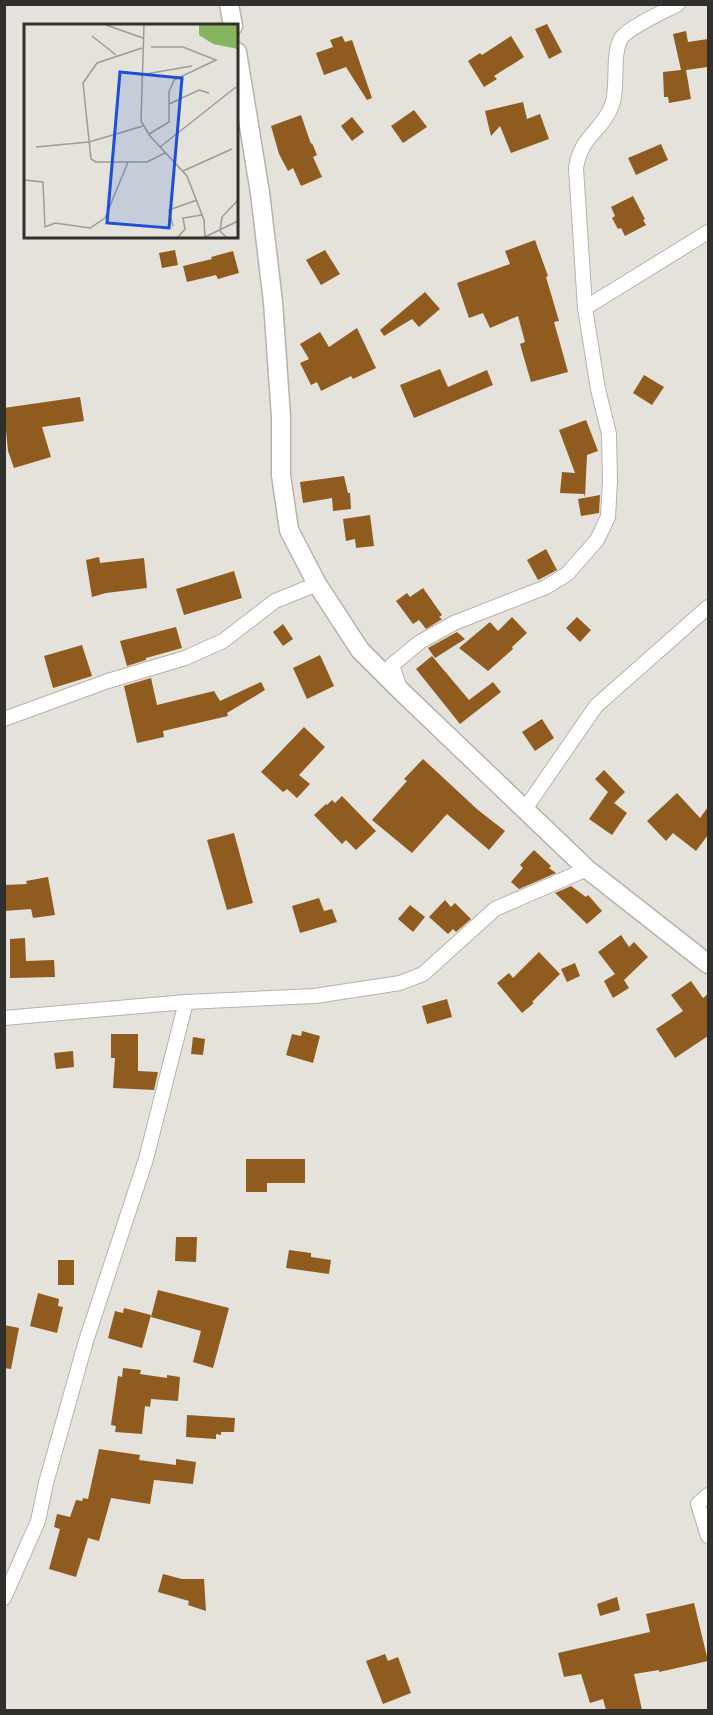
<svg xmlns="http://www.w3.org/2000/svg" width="713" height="1715" viewBox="0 0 713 1715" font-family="'Varela Round',sans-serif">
	<rect width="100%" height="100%" fill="#e4e2da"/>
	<g fill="#8f5b1e">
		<polygon points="547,24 562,52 549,59 535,29"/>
		<polygon points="686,31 688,42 708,39 708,67 686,70 691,99 669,103 668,97 664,97 663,72 681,70 673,34"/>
		<polygon points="342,36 345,42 352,40 372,98 367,100 346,67 324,75 316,53 333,47 330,40"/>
		<polygon points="511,36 524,57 494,76 497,79 484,87 468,61 480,53 482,55"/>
		<polygon points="523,102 527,119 540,114 549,139 511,153 500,126 491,136 485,111"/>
		<polygon points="414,110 427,127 403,143 391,126"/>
		<polygon points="301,115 311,144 312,143 317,155 313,157 322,177 301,186 293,168 288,171 279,154 271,126"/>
		<polygon points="352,117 364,132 352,141 341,126"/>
		<polygon points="661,144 668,160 636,175 628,158"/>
		<polygon points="633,196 645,219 643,220 646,225 625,236 621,228 618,229 612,218 615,216 611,207"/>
		<polygon points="535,240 548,276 546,277 559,321 554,322 568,372 531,382 520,344 525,342 518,316 490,328 483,313 469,318 457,283 510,264 505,251"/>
		<polygon points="175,250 178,265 162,268 159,253"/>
		<polygon points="325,250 340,274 321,285 306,260"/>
		<polygon points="233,251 239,273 218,279 216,275 187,282 183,266 212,259 211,257"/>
		<polygon points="425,292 440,309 419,327 412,319 384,336 380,330"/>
		<polygon points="357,328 376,368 353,379 351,376 321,391 317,382 311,385 300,363 309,359 300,344 320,332 329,347"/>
		<polygon points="440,369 448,387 487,370 493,385 414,418 400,385"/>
		<polygon points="644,375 664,387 652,405 633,393"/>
		<polygon points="80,397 84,421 42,427 51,457 14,468 8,451 4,408"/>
		<polygon points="586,420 598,451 587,455 585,497 584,494 560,493 562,472 575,473 559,430"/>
		<polygon points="344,476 348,493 350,493 351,509 333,511 332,498 303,503 300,482"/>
		<polygon points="600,495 599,513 581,516 578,499"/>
		<polygon points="370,515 374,546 356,548 355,539 346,541 343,519"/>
		<polygon points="546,549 557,570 538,580 527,560"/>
		<polygon points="99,557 100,563 144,558 147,588 106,593 92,597 86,560"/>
		<polygon points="234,571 242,598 184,615 176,589"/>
		<polygon points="423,588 442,615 439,617 442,619 426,629 419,620 413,624 396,601 407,593 410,597"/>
		<polygon points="512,617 527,633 512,647 513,649 488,671 459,648 490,622 498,631"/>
		<polygon points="577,617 591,630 580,642 566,628"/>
		<polygon points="283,624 293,639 283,646 273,632"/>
		<polygon points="176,627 182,648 146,658 146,660 127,666 120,641"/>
		<polygon points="457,632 465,639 435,658 428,648"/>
		<polygon points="82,645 92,676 53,688 44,656"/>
		<polygon points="320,655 334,686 307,699 293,668"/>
		<polygon points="432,656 469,700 493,682 501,692 460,724 416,669"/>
		<polygon points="151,678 157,705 214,691 220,701 261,682 265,690 227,713 228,716 163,731 164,737 137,743 124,686"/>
		<polygon points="542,719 554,738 535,751 522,732"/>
		<polygon points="304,727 325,747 299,775 310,784 297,798 287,789 283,792 261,772"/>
		<polygon points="423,759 478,810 505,831 489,850 447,814 412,853 372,820 407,781 404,779"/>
		<polygon points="604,770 625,792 614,803 627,813 612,835 589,819 608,792 595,779"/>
		<polygon points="677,793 700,818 708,807 708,835 696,851 673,833 666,841 647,821"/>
		<polygon points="342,796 376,831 356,850 346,840 342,844 314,815 326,804 327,805 332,800 335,803"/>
		<polygon points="234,833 253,903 227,910 207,840"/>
		<polygon points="534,850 551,866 549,868 556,873 519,889 511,882 523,868 520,865"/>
		<polygon points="48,877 55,915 33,918 31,909 4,911 4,885 27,884 26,881"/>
		<polygon points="571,886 586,897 588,895 602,911 587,924 555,893"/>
		<polygon points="319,898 324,911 332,909 337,922 300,933 292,906"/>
		<polygon points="445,900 451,907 455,903 471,919 456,932 453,929 448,934 429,917"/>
		<polygon points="410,905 425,917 413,932 398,919"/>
		<polygon points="621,935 629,947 634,942 648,957 624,980 629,988 613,998 604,981 615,974 598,952"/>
		<polygon points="25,938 26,961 54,960 55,977 10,978 10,939"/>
		<polygon points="539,952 560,974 532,1002 534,1003 522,1013 497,983 509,973 513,978"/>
		<polygon points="575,963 580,976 567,982 561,969"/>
		<polygon points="691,981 703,998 708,994 708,1036 675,1058 656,1029 683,1011 671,995"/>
		<polygon points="447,999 452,1017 427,1024 422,1006"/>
		<polygon points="302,1031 320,1036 313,1063 286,1055 292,1034 301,1036"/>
		<polygon points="111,1034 138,1034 138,1071 158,1072 154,1090 113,1088 115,1058 111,1058"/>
		<polygon points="193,1037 205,1039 203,1055 191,1054"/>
		<polygon points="73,1051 74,1067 56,1069 54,1053"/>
		<polygon points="246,1159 305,1159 305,1183 267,1183 267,1192 246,1192"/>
		<polygon points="176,1237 197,1237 196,1262 175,1261"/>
		<polygon points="289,1250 311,1253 311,1257 331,1260 329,1274 286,1268"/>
		<rect x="58" y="1260" width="16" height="25"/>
		<polygon points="158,1290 229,1308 213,1368 193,1362 201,1331 151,1317"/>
		<polygon points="38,1293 59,1299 58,1306 63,1307 57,1333 30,1326"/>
		<polygon points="124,1308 151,1315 142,1348 108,1338 115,1311 123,1313"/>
		<polygon points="4,1325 19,1328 11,1369 4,1368"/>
		<polygon points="123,1368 141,1370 140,1374 167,1378 167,1375 180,1377 178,1401 151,1399 150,1407 145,1406 142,1434 115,1432 116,1426 111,1425 118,1376 122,1377"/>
		<polygon points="187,1415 235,1418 234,1432 221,1432 221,1435 216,1434 216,1439 186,1437"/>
		<polygon points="99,1449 140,1455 139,1460 176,1465 176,1459 196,1462 193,1484 154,1480 150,1504 111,1498 99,1541 88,1538 76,1577 49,1569 60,1529 54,1527 57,1514 70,1517 76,1500 82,1501 83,1498 88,1499"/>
		<polygon points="163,1574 182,1579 204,1579 206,1611 188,1605 189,1601 158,1592"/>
		<polygon points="617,1597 620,1610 600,1616 597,1604"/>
		<polygon points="694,1603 708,1661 659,1672 659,1670 634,1674 642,1710 606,1710 603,1699 590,1703 581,1674 564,1677 558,1653 650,1632 646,1614"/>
		<polygon points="385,1654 388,1661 398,1657 411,1693 383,1704 366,1661"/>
	</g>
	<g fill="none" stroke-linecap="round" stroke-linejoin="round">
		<defs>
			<g id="minor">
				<polyline points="585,308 708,232"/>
				<path d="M 400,689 L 392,665 L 420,642 L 454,623 L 546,587 L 567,574 L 597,540 L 608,517 L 610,481 L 609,434 L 598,389 L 585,308 L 576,168 C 581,135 602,132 612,105 C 619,85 611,53 622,37 C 630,27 665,11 678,4"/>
				<polyline points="4,719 108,681 185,658 223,641 275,601 317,584"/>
				<polyline points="525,809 596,706 708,607"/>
				<polyline points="4,1018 186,1002 315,996 400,983 423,974 495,909 587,869"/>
				<polyline points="708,1495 698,1504 708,1536"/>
				<polyline points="4,1598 38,1521 46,1483 86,1341 146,1159 186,1002"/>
			</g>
			<g id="tertiary">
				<polyline points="229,4 233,26"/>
				<polyline points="237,52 260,193 273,302 281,417 281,475 289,530 317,584 360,650 401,691 587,869 708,964"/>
			</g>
		</defs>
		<use href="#minor" stroke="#b5b3ab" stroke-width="16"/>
		<use href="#tertiary" stroke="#b5b3ab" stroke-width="21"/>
		<use href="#minor" stroke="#fff" stroke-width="14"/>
		<use href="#tertiary" stroke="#fff" stroke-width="18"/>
	</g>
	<g transform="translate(24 24)">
		<rect width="214" height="214" fill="#e4e2da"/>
		<path d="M 175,1 L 214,1 L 214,25 L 189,20 L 175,11 Z" fill="#87b45e"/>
		<path fill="none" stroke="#9c9b95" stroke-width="1.5" d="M 82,1 L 119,14M 120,1 L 117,97 L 126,112 L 163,152 L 180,196 L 181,213M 68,12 L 92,31M 118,24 L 73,39 L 59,59 L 67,135 L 72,138 L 123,138 L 141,129M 116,51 L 168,42M 145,80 L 175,66 L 185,69M 125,110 L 145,98 L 145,68 L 150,56 L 192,36 L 159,23 L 127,23M 12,123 L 65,118 L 119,102M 136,123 L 212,63M 159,147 L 208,125M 0,156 L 19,158 L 21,203 L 31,199 L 66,204 L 81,194 L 104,138M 149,202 L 145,186 L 173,176M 181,213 L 214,197M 153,214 L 161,205 L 159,194 L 178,191M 203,214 L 196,207 L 198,193 L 214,176"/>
		<path fill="#1d4ed8" fill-opacity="0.15" stroke="#1d4ed8" stroke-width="3" d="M 96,48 L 158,54 L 145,204 L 83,199 Z"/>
		<rect width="214" height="214" fill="none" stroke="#31302d" stroke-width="3"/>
	</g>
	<rect width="713" height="1715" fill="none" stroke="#31302d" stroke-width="12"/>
</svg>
